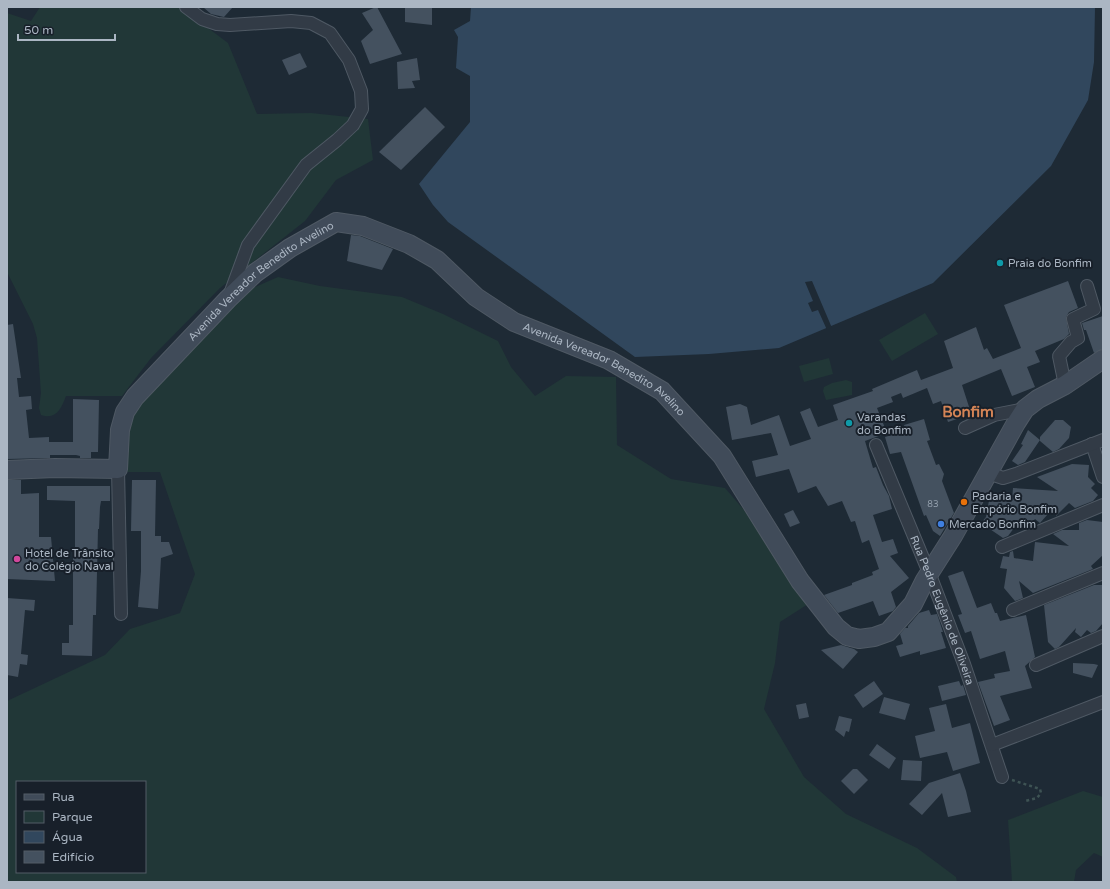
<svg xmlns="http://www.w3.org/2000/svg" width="1110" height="889" viewBox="0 0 1110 889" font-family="'Varela Round',sans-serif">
	<rect width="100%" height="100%" fill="#1e2a35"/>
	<g fill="#213737" fill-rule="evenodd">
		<path d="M 40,7 L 180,7 L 228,43 L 257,114 L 311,113 L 368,119 L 373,160 L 336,180 L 305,221 L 220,288 L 151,358 L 122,396 L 66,396 C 61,409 56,420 41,415 L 39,408 L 41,393 L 37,338 L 33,324 L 7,272 L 7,13 L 31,21 Z"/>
		<path d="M 278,277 L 320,286 L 402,297 L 443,314 L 498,341 L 511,367 L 535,396 L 566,376 L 616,377 L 617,445 L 671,479 L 725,488 L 819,597 L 780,622 L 775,663 L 764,709 L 804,777 L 846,814 L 917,848 L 956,877 L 957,882 L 7,882 L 7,701 L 105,655 L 130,629 L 180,613 L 195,574 L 160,472 L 118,472 L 125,412 L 228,299 ZM 17,782 L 145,782 L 145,872 L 17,872 Z"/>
		<polygon points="925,313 938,334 892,361 879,340"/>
		<polygon points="829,358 833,374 804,382 799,366"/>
		<polygon points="846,380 852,382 852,395 826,400 823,391 824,387 832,383"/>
		<polygon points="1083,791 1103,797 1103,857 1094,853 1076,870 1074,882 1012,882 1008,820"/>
	</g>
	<polygon fill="#31475d" points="471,7 1095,7 1094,62 1088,100 1051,166 933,283 779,348 709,354 635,357 448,222 433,205 419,184 470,122 470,76 456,68 458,37 454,30 470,21"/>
	<polygon fill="#1e2a35" points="812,281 832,328 827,330 818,310 812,312 808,303 813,301 805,282"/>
	<g fill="#44515f">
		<polygon points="203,7 233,7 224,17 211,14"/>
		<polygon points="376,7 377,7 402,54 370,64 361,41 373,30 362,13"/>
		<polygon points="405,7 432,7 432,25 405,22"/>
		<polygon points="300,53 307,67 289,75 282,60"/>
		<polygon points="417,58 420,80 412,81 415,88 398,89 397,62"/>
		<polygon points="425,107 445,127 401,170 379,152"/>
		<polygon points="351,235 360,236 393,249 382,270 347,261"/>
		<polygon points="1068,281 1078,308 1069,312 1066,317 1069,334 1064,339 1035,351 1040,362 1027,367 1035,387 1012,396 1001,369 962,385 971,413 969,414 969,415 948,422 941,401 933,404 927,388 903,398 901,393 891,397 893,402 877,408 887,433 865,441 873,468 876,467 883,485 889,496 892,509 873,515 882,542 893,539 898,553 890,556 909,578 891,592 896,607 893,611 879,616 873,601 838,613 824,595 852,585 852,583 873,575 872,572 879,569 869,540 862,543 855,521 851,522 842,501 828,506 816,486 798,493 789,469 756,477 752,461 778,455 771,433 732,440 726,407 740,404 747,407 751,425 779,415 790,446 811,439 800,412 810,408 818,427 838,420 833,405 873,391 872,389 917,370 921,380 953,368 944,341 976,327 984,350 987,348 993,359 1021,348 1004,305"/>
		<polygon points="1103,316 1103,349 1094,353 1086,330 1084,330 1082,323"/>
		<polygon points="13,324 21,378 17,378 19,397 31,396 32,409 26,410 29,438 49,437 49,442 73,442 73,399 99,400 98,452 91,452 91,458 80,458 80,456 76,455 50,455 50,458 7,459 7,325"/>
		<polygon points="924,419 930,440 927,441 936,465 939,464 944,474 942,481 954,513 940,536 933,531 926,515 924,516 901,452 890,454 885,437 906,431 904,425"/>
		<polygon points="1055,420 1063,420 1071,427 1069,438 1059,449 1053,452 1040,441 1040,437"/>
		<polygon points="1028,430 1040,440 1025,462 1018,465 1012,461 1023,445 1021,444"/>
		<polygon points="1072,464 1089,465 1088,477 1095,484 1091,488 1098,495 1093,501 1075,508 1069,503 1056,516 1056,505 1040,523 1035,519 1028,527 1020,520 1008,536 1003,538 981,523 986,517 990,495 1012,500 1013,488 1058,491 1037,477"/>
		<polygon points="7,480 21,480 21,494 39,493 39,537 51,537 55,581 7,579"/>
		<polygon points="132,480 156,480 155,536 161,536 161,542 169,542 173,554 161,558 158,609 138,607 141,571 141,531 131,531"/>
		<polygon points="47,486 110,486 110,501 101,501 100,507 99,529 98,529 96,615 93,615 92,656 62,655 62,643 69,643 69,625 73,625 73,548 75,548 75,501 47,500"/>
		<polygon points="793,510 800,523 790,527 784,514"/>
		<polygon points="1087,520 1103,522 1103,555 1091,566 1093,569 1033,593 1019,581 1023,598 1015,601 1004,588 1007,569 1000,568 1003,556 1009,557 1010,552 1013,551 1014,558 1033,561 1035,542 1069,546 1053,534 1062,530 1079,530 1079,523"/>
		<polygon points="963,571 977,608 991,603 995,613 997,613 1000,621 1026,615 1035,657 1025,666 1032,688 1000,696 1010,720 994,726 978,682 995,678 994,674 1010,671 1005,651 980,659 971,631 965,633 958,615 962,614 948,576"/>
		<polygon points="1094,585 1103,585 1103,623 1096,631 1091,633 1087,630 1081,637 1075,632 1076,628 1059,647 1055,649 1048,642 1044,605"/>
		<polygon points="7,598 35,600 34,611 25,610 21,654 28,655 27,665 20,664 18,677 7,675"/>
		<polygon points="929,610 931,615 937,614 943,632 941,632 946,648 920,655 920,651 900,657 896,646 903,644 900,634 905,628 908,628 908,626 919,613"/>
		<polygon points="841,645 854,649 858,652 843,669 821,650"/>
		<polygon points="1073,663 1094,664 1098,665 1092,678 1073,673"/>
		<polygon points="874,681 883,694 863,708 854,695"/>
		<polygon points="959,681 961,686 963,685 966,695 942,701 938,686"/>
		<polygon points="884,697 910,704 905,720 879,713"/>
		<polygon points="806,703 809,717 799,719 796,705"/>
		<polygon points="946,704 952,728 970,723 980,763 953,771 947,752 920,758 915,736 935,731 929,708"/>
		<polygon points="839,716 852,719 849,732 846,731 844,737 835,730"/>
		<polygon points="877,744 896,758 889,769 869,755"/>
		<polygon points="903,760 922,761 921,781 901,780"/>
		<polygon points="853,769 857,769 868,780 854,794 841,781"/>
		<polygon points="960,773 966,791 971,812 948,817 942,793 922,815 909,804 929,783"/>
	</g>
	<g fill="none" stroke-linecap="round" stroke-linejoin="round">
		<defs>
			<g id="street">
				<polyline points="186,7 202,19 217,24 230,25 291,21 311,23 330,33 349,60 361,91 362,109 353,125 337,140 306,165 248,245 230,294"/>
				<polyline points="1065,385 1059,356 1071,342 1078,338 1073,319 1094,309 1087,286"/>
				<polyline points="965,428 994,415 1025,409"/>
				<polyline points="1092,444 1103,477"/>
				<path id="s1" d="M 876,445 L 930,575 L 964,664 L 1002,777"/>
				<polyline points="118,469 121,614"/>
				<polyline points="988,473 1003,478 1016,474 1103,440"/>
				<polyline points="1002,547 1103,505"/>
				<polyline points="1013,610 1103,573"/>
				<polyline points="1036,665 1103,636"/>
				<polyline points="992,745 1103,702"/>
			</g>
			<g id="secondary">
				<path id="s2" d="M 7,470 L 55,468 L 118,469 L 120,430 L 125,412 L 135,397 L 228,299 L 255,273 L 290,248 L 336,222 L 363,226 L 409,244 L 437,260 L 476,297 L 514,322 L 609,360 L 662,391 L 722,456 L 800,581 L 836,627 L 847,636 L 859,639 L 874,637 L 888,632 L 913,604 L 925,580 L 953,536 L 1016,423 L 1025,409 L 1038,399 L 1065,385 L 1103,359"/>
			</g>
		</defs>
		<use href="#street" stroke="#4f5964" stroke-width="14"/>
		<use href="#secondary" stroke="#4f5964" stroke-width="20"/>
		<polyline stroke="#3e5354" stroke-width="2.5" stroke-dasharray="3 3" stroke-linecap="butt" points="1012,780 1040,789 1041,793 1037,798 1025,801"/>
		<use href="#street" stroke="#323b46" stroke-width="12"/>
		<use href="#secondary" stroke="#404b59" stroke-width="18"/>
	</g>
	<g fill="#0f9aa8" stroke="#18202a" stroke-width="1.5">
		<circle cx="1000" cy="263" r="4"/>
		<circle cx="849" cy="423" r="4"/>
	</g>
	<circle fill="#e8710a" stroke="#18202a" stroke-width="1.5" cx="964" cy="502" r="4"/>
	<circle fill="#3f7fe0" stroke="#18202a" stroke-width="1.5" cx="941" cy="524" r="4"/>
	<circle fill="#d1479c" stroke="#18202a" stroke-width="1.5" cx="17" cy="559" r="4"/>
	<g text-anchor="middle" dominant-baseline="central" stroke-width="4" stroke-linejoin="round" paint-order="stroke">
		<g font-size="9" fill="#919daa">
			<text x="933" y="504">83</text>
		</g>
		<g font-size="11" fill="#abb6c3" stroke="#18202a" text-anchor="start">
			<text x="1008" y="263">Praia do Bonfim</text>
			<text x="857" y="417">Varandas<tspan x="857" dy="13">do Bonfim</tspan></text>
			<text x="972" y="496">Padaria e<tspan x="972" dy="13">Empório Bonfim</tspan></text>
			<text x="949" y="524">Mercado Bonfim</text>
			<text x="25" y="553">Hotel de Trânsito<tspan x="25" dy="13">do Colégio Naval</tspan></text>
		</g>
		<g font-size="11" fill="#abb6c3" stroke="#18202a">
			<text stroke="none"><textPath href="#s2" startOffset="359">Avenida Vereador Benedito Avelino</textPath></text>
			<text stroke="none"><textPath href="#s2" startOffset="766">Avenida Vereador Benedito Avelino</textPath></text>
			<text stroke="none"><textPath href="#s1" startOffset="178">Rua Pedro Eugênio de Oliveira</textPath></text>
		</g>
		<g font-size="15" font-weight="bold" fill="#d48456" stroke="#18202a">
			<text x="968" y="412">Bonfim</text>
		</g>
	</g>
	<rect width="1110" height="889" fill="none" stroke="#abb6c3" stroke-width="16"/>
	<rect x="16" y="781" width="130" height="92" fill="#18202a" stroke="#535c67"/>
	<rect x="24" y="794" width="20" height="6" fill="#404b59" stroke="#535c67"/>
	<text x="52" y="801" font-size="12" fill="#abb6c3">Rua</text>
	<rect x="24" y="811" width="20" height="12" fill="#213737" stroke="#535c67"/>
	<text x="52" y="821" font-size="12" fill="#abb6c3">Parque</text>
	<rect x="24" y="831" width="20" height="12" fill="#31475d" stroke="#535c67"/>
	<text x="52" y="841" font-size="12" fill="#abb6c3">Água</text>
	<rect x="24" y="851" width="20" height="12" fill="#44515f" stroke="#535c67"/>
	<text x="52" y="861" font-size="12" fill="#abb6c3">Edifício</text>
	<path d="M18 34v6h97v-6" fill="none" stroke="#abb6c3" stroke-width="2"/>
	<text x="24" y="34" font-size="12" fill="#abb6c3" stroke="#18202a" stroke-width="3" paint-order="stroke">50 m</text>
</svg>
